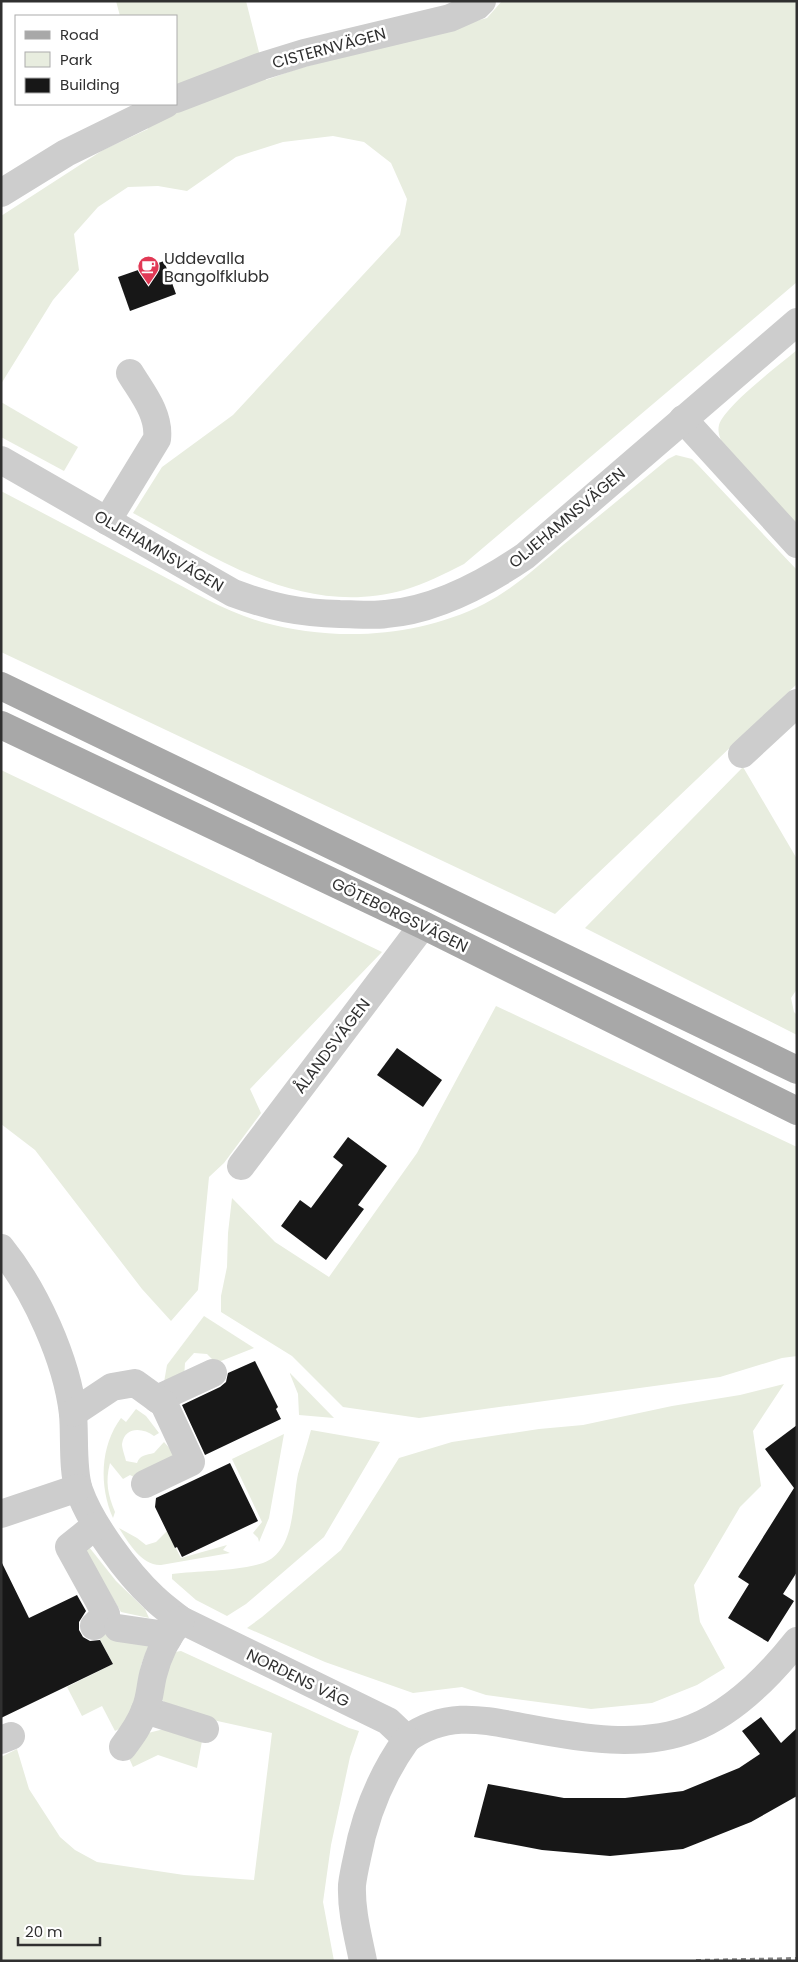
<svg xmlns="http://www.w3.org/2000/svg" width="798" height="1962" viewBox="0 0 798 1962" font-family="Poppins,sans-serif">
	<rect width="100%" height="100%" fill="#fff"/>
	<g fill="#e8eddf">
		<path d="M 116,1 L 246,1 L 266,80 L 297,69 L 487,18 L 502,1 L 797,1 L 797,282 L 464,564 C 444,574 425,584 404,590 C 303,618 217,559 133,513 L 162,467 L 233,415 L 400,235 L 407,199 L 391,163 L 364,142 L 333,136 L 283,142 L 236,157 L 187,191 L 158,186 L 128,187 L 98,207 L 74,234 L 79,270 L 53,300 L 1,384 L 1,216 L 103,150 L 148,129 L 142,104 L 176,104 L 176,16 L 120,16 Z"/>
		<path d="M 797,350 L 797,524 L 724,447 C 721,440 717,433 719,425 C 725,406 779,365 797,350 Z"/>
		<polygon points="1,402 78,447 64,471 1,437"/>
		<path d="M 676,455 L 692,459 L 698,465 L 797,570 L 797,684 L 555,914 L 1,652 L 1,491 C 54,519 106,546 159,574 C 192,591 226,612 262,622 C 333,642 417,638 484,604 C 513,589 538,566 563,545 C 598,517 633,488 668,459 Z"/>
		<polygon points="743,767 797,859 797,989 791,998 794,1012 797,1015 797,1035 585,928"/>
		<polygon points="1,770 382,952 250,1089 261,1113 224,1163 209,1177 198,1290 171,1321 142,1289 35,1150 1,1124"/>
		<polygon points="496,1006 797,1147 797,1356 782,1358 720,1377 419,1418 343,1407 292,1356 221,1312 221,1296 227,1267 228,1233 232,1198 275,1242 329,1277 417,1153"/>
		<polygon points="204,1316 254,1348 216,1363 207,1354 194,1353 185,1363 184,1378 163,1388 167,1365"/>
		<polygon points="290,1374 290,1373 334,1418 299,1415 298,1394"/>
		<polygon points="784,1384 753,1431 761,1486 740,1507 694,1585 700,1622 725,1668 697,1685 652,1703 591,1709 486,1695 462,1687 413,1693 325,1662 247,1628 262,1617 341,1550 399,1458 452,1442 539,1429 583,1425 672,1406 740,1395"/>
		<path d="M 136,1409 L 146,1416 L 159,1433 L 154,1436 C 143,1428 125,1426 122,1444 C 122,1449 125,1456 126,1461 L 137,1463 C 140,1455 146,1455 154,1453 L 164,1442 L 173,1452 L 175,1459 L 136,1478 L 130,1475 L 123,1479 L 110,1463 C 105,1482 108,1495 115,1512 L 113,1518 C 99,1486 100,1446 121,1418 L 126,1422 Z"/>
		<path d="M 311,1430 L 380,1442 L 324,1537 L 246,1604 L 227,1616 L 196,1600 L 172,1579 L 172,1574 C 198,1571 240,1571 263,1563 C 296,1551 292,1502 298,1474 C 302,1460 307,1445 311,1430 Z"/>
		<polygon points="284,1434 269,1518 259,1542 258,1538 253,1533 262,1522 232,1459"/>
		<path d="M 119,1528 L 137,1538 L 146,1545 L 156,1542 L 167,1531 L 181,1558 L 227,1545 L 223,1550 L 230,1553 L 161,1565 C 142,1566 128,1542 119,1528 Z"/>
		<polygon points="89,1547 116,1581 145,1609 149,1618 121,1612 85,1551"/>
		<polygon points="97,1634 135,1635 151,1640 141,1665 139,1690 127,1725 115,1731 102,1706 82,1716 67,1687 113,1664"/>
		<polygon points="181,1651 349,1728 359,1731 350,1757 331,1845 323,1902 334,1961 1,1961 1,1757 17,1749 29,1789 60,1837 75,1850 97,1862 184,1875 254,1880 272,1733 181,1713 170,1707 161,1699 162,1683 175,1652"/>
		<polygon points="164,1729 202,1741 197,1768 158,1755 133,1767 129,1758 148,1733"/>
	</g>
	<g fill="#171717">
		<polygon points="164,261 176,294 130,311 118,277"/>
		<polygon points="397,1048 442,1080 423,1107 377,1075"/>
		<polygon points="348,1137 387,1166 358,1205 364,1209 326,1260 281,1226 300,1200 311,1208 343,1165 333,1157"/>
		<polygon points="255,1361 278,1407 276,1409 281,1419 205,1455 182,1405 220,1387 226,1382 228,1373"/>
		<polygon points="797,1425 797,1572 783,1594 794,1601 768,1642 728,1618 749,1584 738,1577 794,1488 765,1449"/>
		<polygon points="230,1463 258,1521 182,1557 177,1547 175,1548 155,1507 156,1498"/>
		<polygon points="1,1561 29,1618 77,1595 86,1611 79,1622 79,1630 83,1637 90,1641 100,1640 113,1664 1,1718"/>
		<polygon points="761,1717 781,1743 797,1728 797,1796 751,1822 683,1849 610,1856 542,1850 474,1837 488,1784 564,1798 625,1798 683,1791 739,1768 760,1754 742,1731"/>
	</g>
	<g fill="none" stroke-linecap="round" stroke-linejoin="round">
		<g stroke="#cdcdcd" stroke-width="28">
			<polyline points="176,99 262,66 304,53 450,18 477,6 482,1"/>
			<polyline points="1,193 66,153 166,104"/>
			<polyline points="683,419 797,544"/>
			<path d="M 1,460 L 233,593 C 271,607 299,613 340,614 C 355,614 371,616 386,614 C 436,610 484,584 525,556 L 797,322"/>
			<path d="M 107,521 L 157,439 C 160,414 142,393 130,373"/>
			<polyline points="742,754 797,703"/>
			<polyline points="241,1166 423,925"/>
			<path d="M 1,1248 C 35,1290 67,1360 73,1414 C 75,1435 72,1470 79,1490 C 91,1524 127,1573 154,1598 C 162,1606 172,1613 181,1620 L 388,1721 L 407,1739 C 447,1710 483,1720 527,1728 C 580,1738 642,1749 693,1728 C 734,1712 770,1675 797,1641"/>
			<polyline points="157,1399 213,1373"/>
			<polyline points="73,1413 112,1387 135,1383 164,1404 191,1462 145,1484"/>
			<polyline points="1,1514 78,1488"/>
			<polyline points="94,1626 106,1614 69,1547 95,1526"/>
			<polyline points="118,1628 159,1634 168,1638"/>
			<polyline points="145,1710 205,1729"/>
			<polyline points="1,1740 11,1736"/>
			<path d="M 123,1747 C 132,1735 140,1724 145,1710 C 150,1699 150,1687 153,1675 C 158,1655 167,1636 181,1620"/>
			<path d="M 363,1961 C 358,1936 351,1911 352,1885 C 353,1876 355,1867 357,1858 C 365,1815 381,1775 407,1739"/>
		</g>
		<g stroke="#a8a8a8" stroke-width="28">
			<polyline points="1,686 797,1070"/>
			<polyline points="1,725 423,925 797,1111"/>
		</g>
		<polyline stroke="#858585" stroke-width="4" stroke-dasharray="5 4" stroke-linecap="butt" points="696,1961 797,1959"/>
	</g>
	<defs>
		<symbol id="cafe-pin" viewBox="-11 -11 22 30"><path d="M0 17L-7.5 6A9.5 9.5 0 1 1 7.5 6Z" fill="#e13955" stroke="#fff"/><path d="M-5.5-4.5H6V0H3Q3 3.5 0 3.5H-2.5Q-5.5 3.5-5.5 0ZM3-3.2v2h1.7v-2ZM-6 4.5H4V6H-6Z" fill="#fff"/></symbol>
	</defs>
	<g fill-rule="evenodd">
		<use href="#cafe-pin" x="136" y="254" width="25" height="34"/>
	</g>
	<g text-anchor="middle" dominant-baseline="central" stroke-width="5" stroke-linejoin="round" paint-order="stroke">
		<g font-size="16" fill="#303030" stroke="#fff">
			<text transform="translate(329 48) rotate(-15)">CISTERNVÄGEN</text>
			<text transform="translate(567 518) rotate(-40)">OLJEHAMNSVÄGEN</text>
			<text transform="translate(159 551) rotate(30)">OLJEHAMNSVÄGEN</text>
			<text transform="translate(400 915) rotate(26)">GÖTEBORGSVÄGEN</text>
			<text transform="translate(332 1046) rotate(-53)">ÅLANDSVÄGEN</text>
			<text transform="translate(298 1678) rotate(26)">NORDENS VÄG</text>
		</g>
		<g font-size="16" fill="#303030" stroke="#fff" text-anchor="start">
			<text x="164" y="258">Uddevalla<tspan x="164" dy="18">Bangolfklubb</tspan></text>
		</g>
	</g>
	<rect width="798" height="1962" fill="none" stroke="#303030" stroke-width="5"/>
	<rect x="15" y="15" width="162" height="90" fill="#ffffff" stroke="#acacac"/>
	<rect x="25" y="31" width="25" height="8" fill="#a8a8a8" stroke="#acacac"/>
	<text x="60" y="40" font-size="15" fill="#303030">Road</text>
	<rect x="25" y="52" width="25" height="15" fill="#e8eddf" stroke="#acacac"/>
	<text x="60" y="65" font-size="15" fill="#303030">Park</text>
	<rect x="25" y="78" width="25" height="15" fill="#171717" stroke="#acacac"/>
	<text x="60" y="90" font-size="15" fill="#303030">Building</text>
	<path d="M18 1937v8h82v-8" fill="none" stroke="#303030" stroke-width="2.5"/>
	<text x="25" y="1937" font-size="15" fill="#303030" stroke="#ffffff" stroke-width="4" paint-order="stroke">20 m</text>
</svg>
